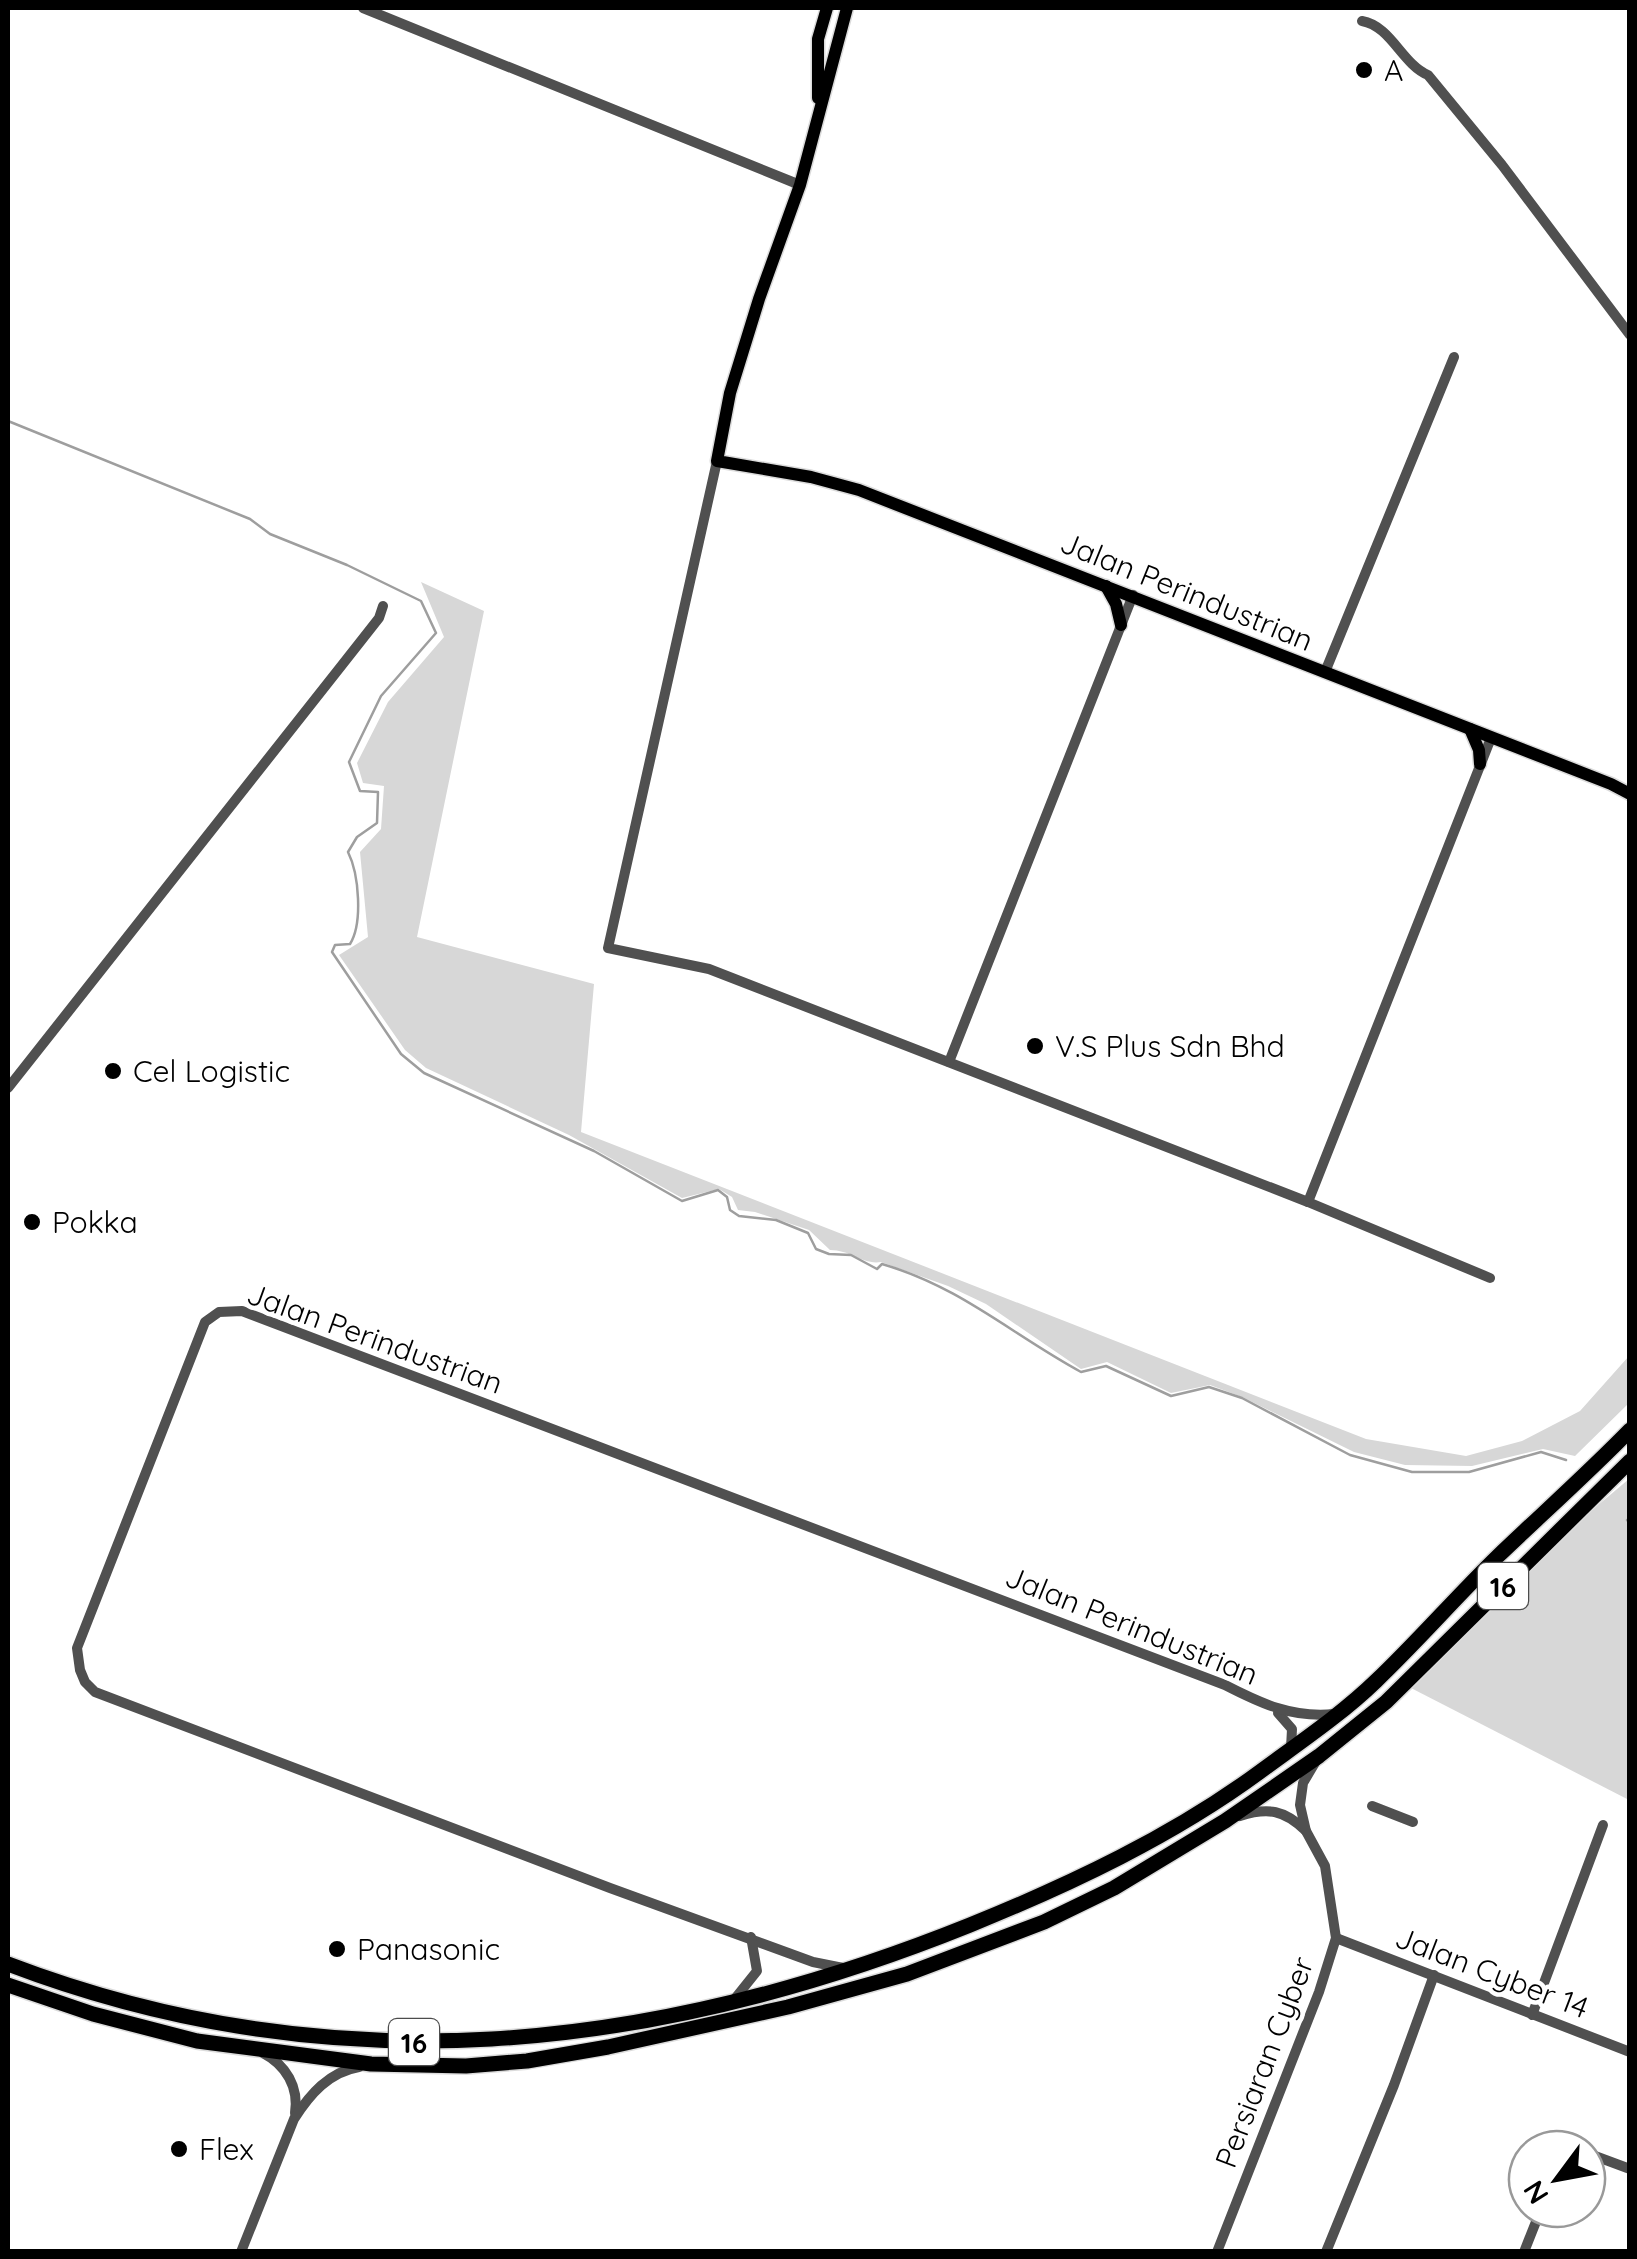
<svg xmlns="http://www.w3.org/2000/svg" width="1637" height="2259" viewBox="0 0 1637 2259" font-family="Quicksand,sans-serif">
	<rect width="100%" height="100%" fill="#fff"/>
	<g fill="#d7d7d7">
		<path d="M 421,582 L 484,611 L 417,937 L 594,984 L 581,1132 L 1366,1439 L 1466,1456 L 1522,1441 L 1580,1411 L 1629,1356 L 1629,1403 L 1575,1456 L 1543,1449 L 1472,1466 L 1405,1465 L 1354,1452 L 1242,1397 L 1210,1385 L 1171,1393 L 1107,1362 L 1081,1369 L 986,1304 L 948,1286 L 881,1262 C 863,1265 851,1250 830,1250 L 809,1230 L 755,1212 L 738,1210 L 732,1197 L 719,1189 L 682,1198 L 569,1135 L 426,1068 L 405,1050 L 339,955 L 368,937 L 360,852 L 381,829 L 384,786 L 363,783 L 357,763 L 388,702 L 444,637 Z"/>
		<polygon points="1629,1479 1629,1800 1409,1687 1585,1516"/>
	</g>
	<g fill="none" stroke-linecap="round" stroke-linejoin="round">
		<g stroke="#9e9e9e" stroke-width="2.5">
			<path d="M 8,421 L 250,519 L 270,534 L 347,565 L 421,601 L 436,633 L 381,696 L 349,762 L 360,791 L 378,792 L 377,823 L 357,837 L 348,852 C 359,874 363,923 350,944 L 335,945 L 332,952 L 401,1054 L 424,1073 L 594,1151 L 682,1201 L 718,1190 L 727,1197 L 730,1210 L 739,1216 L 776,1220 L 808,1233 L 816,1249 L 829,1254 L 851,1255 L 877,1269 L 882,1264 C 961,1287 1011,1334 1081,1372 L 1106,1366 L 1171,1396 L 1209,1387 L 1242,1398 L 1350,1455 L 1412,1472 L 1469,1472 L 1541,1452 L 1566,1460"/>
			<polyline points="1627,1520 1630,1523"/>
		</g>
		<defs>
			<g id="major">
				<polyline points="847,8 800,185 759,299 730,393 717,461 811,477 859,490 1611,784 1630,794"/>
				<polyline points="818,98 818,39 827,8"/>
				<polyline points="1106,586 1116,604 1121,625"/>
				<polyline points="1470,729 1479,750 1480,764"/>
			</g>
			<g id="highway">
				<path d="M 8,1964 C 333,2088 652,2053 970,1925 C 1071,1884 1173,1836 1261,1771 C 1299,1743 1342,1714 1376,1681 C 1418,1641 1456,1597 1497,1557 C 1542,1514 1587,1474 1630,1430"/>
				<polyline points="8,1985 93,2014 197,2041 371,2064 466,2066 527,2061 608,2047 788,2007 907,1974 1044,1922 1114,1888 1225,1821 1319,1756 1386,1702 1630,1461"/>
			</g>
		</defs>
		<use href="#major" stroke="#dbdbdb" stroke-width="15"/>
		<use href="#highway" stroke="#dbdbdb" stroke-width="18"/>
		<g stroke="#505050" stroke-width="10">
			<polyline points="363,8 800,185"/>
			<path d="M 1362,21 C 1391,26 1402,64 1428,75 L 1502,165 L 1630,335"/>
			<polyline points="717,461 608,948 709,969 1308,1202 1490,1278"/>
			<polyline points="1325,672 1454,357"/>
			<polyline points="949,1062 1133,595"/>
			<polyline points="8,1088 342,665 379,618 383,606"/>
			<polyline points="1308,1202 1491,738"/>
			<polyline points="1278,1713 1292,1729 1291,1748"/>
			<polyline points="1372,1806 1413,1822"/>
			<path d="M 1240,1816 C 1268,1807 1285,1810 1306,1831"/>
			<polyline points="1336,1938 1630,2052"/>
			<path d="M 843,1968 L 813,1962 L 610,1888 L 95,1692 L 85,1682 L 80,1670 L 77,1648 L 205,1322 L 219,1312 L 242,1311 L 1225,1685 C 1262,1704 1292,1718 1334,1714"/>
			<polyline points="733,2001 757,1971 751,1937"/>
			<polyline points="1532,2015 1603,1825"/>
			<path d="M 263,2053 C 286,2065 299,2087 295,2113"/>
			<polyline points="1587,2158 1595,2156 1630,2169"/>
			<path d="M 241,2252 L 294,2119 C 310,2094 329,2072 359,2067"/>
			<polyline points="1217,2252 1319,1992 1336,1938 1325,1866 1306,1831 1300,1805 1303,1783 1316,1761"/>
			<polyline points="1326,2252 1394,2085 1434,1975"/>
			<polyline points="1524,2252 1541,2209"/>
		</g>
		<use href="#major" stroke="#000" stroke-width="12"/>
		<use href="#highway" stroke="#000" stroke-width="15"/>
	</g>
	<g fill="#000" stroke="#fff" stroke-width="4">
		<circle cx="1364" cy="70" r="10"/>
		<circle cx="1035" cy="1046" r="10"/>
		<circle cx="113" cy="1071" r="10"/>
		<circle cx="32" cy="1222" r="10"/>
		<circle cx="337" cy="1949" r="10"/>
		<circle cx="179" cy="2149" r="10"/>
	</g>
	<g text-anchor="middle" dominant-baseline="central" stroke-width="9" stroke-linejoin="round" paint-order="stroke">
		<g fill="#fff" stroke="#4c4c4c" stroke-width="2.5">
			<rect x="1478" y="1563" width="50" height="46" rx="8"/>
			<rect x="389" y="2019" width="50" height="46" rx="8"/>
		</g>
		<g font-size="28" font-weight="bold" fill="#000">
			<text x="1503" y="1586">16</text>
			<text x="414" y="2042">16</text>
		</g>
		<g font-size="30" fill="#000" stroke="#fff" text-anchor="start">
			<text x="1384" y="70">A</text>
			<text x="1055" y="1046">V.S Plus Sdn Bhd</text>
			<text x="133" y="1071">Cel Logistic</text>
			<text x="52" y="1222">Pokka</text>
			<text x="357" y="1949">Panasonic</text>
			<text x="199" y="2149">Flex</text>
		</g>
		<g font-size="30" fill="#000" stroke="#fff">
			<text transform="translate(1187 591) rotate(22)">Jalan Perindustrian</text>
			<text transform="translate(375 1338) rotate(20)">Jalan Perindustrian</text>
			<text transform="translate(1132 1625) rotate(22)">Jalan Perindustrian</text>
			<text transform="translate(1492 1972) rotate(21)">Jalan Cyber 14</text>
			<text transform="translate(1264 2062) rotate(-69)">Persiaran Cyber</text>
		</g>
	</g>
	<rect width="1637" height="2259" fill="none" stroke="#000000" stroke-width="20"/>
	<g transform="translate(1557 2179) rotate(238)"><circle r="48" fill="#ffffff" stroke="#999999" stroke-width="2.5"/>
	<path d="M0-8L18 38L0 25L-18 38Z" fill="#000000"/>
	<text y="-15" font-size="28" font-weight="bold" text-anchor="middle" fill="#000000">N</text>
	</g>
</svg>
